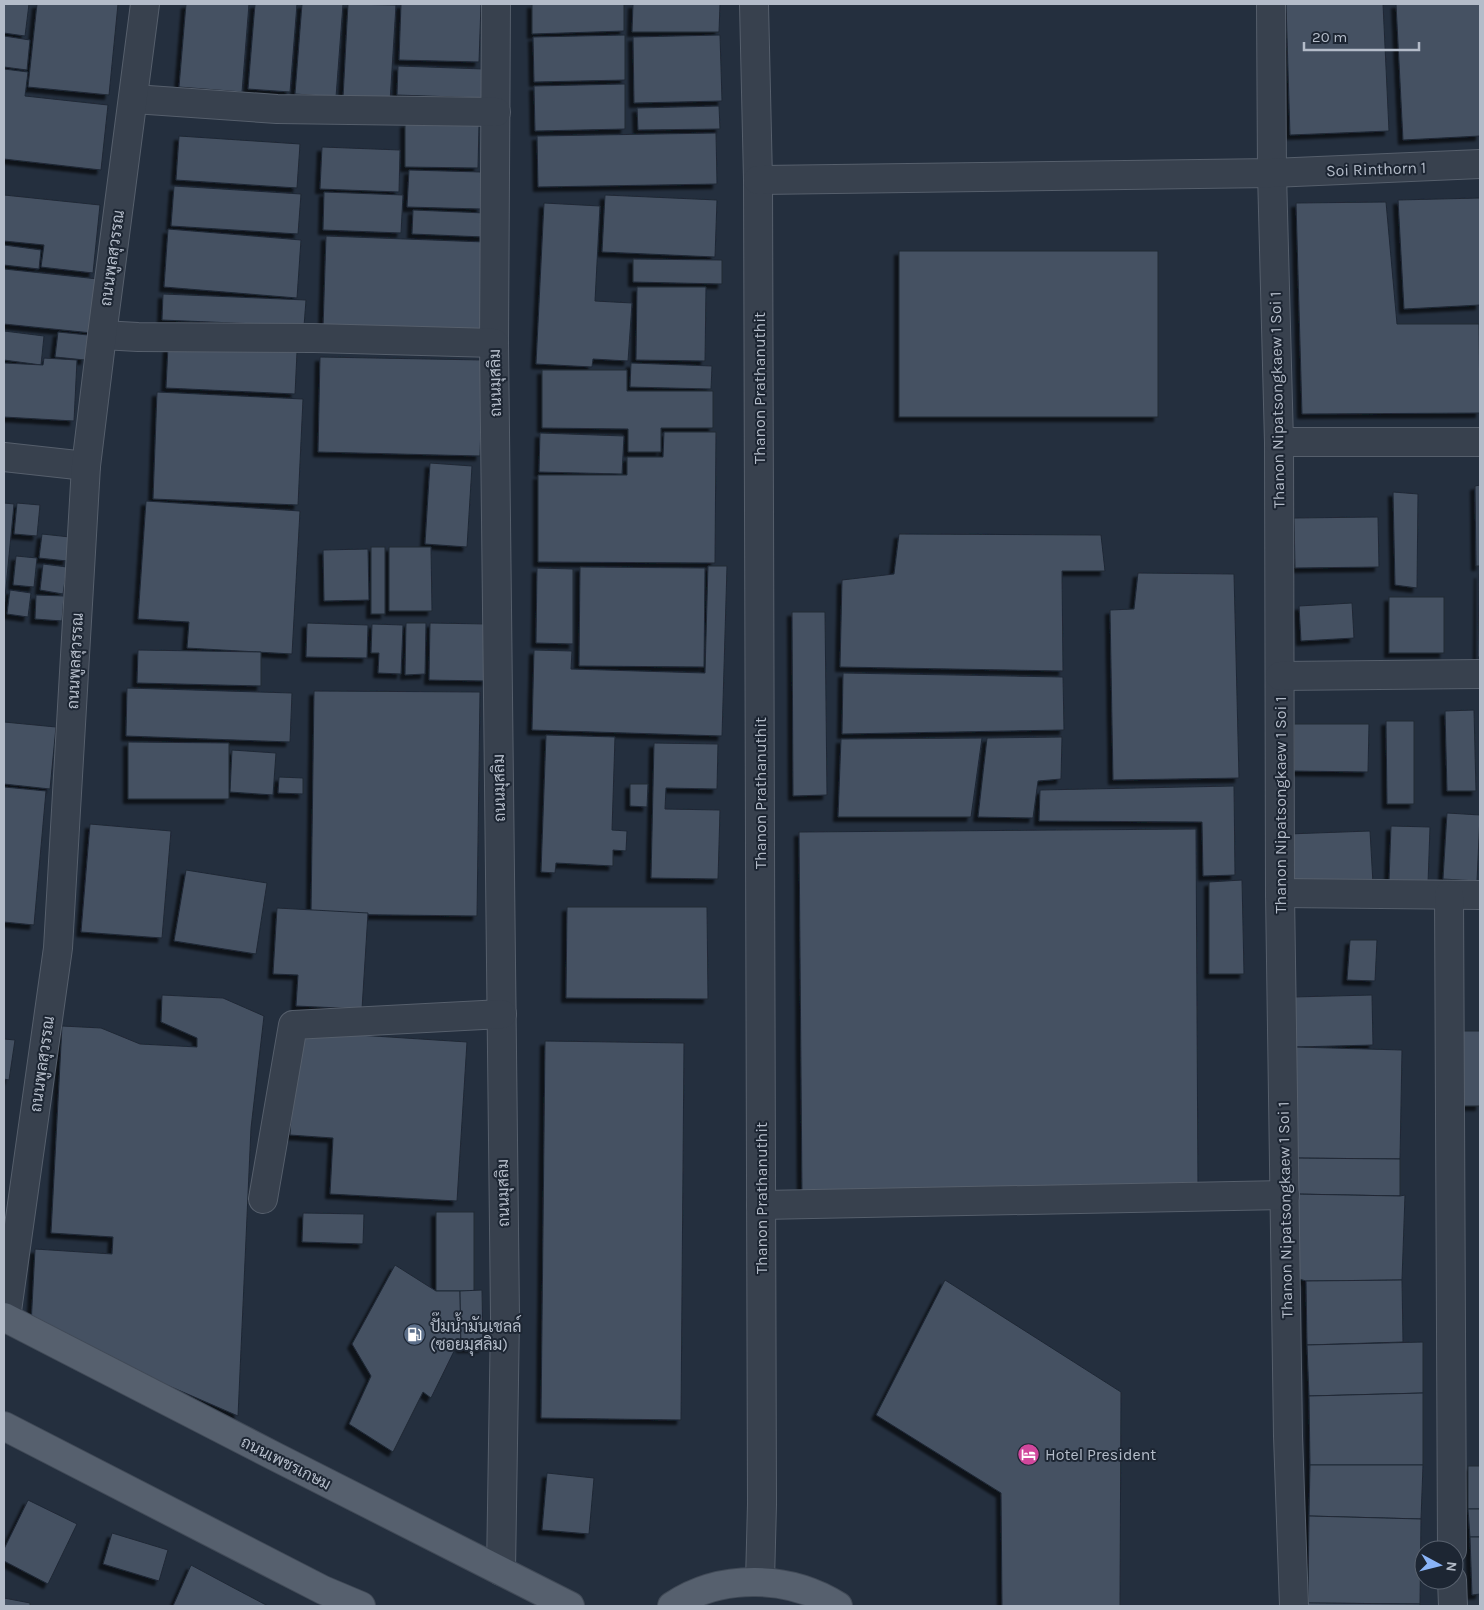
<svg xmlns="http://www.w3.org/2000/svg" width="1484" height="1610" viewBox="0 0 1484 1610" font-family="Karla,Sarabun,sans-serif">
	<defs>
		<filter id="shadow"><feDropShadow dx="-4.5" dy="4.5" stdDeviation="1" flood-color="#0009"/></filter>
	</defs>
	<rect width="100%" height="100%" fill="#242f3e"/>
	<g fill="#455162" stroke="#1f2835" filter="url(#shadow)">
		<polygon points="4,4 29,4 25,36 4,33"/>
		<polygon points="37,4 118,4 109,95 28,87"/>
		<polygon points="186,4 249,4 242,92 179,87"/>
		<polygon points="255,4 297,4 290,92 248,89"/>
		<polygon points="302,4 343,4 336,97 295,94"/>
		<polygon points="348,4 396,5 390,102 343,98"/>
		<polygon points="401,4 481,4 479,62 399,60"/>
		<polygon points="532,4 624,4 624,31 532,34"/>
		<polygon points="633,4 720,4 719,32 632,32"/>
		<polygon points="1286,4 1383,4 1389,131 1290,135"/>
		<polygon points="1396,4 1480,4 1480,136 1403,140"/>
		<polygon points="625,35 625,80 534,82 533,37"/>
		<polygon points="720,35 722,101 634,103 633,37"/>
		<polygon points="4,36 30,40 27,70 4,67"/>
		<polygon points="398,66 484,69 483,98 397,95"/>
		<polygon points="4,69 28,72 25,96 108,105 101,170 4,159"/>
		<polygon points="625,84 625,129 535,131 534,86"/>
		<polygon points="719,106 720,129 638,130 637,108"/>
		<polygon points="405,123 479,124 478,168 405,167"/>
		<polygon points="716,133 717,184 538,187 537,136"/>
		<polygon points="179,136 300,144 297,188 176,180"/>
		<polygon points="322,147 400,150 399,192 320,189"/>
		<polygon points="409,170 481,172 481,209 407,207"/>
		<polygon points="174,186 301,194 298,234 171,226"/>
		<polygon points="324,192 403,195 401,233 323,230"/>
		<polygon points="4,195 100,205 93,273 41,267 44,245 4,241"/>
		<polygon points="605,195 717,200 715,257 602,252"/>
		<polygon points="1480,198 1480,305 1404,309 1398,200"/>
		<polygon points="1386,202 1397,324 1479,324 1480,413 1302,414 1296,203"/>
		<polygon points="544,203 600,206 595,301 632,303 628,361 593,359 592,367 536,364"/>
		<polygon points="413,210 485,213 484,237 412,234"/>
		<polygon points="168,229 301,240 297,298 164,287"/>
		<polygon points="326,236 485,242 482,334 323,329"/>
		<polygon points="4,245 41,250 39,269 4,265"/>
		<rect x="899" y="251" width="259" height="166"/>
		<polygon points="633,259 722,260 722,284 633,282"/>
		<polygon points="4,269 98,279 92,333 4,324"/>
		<polygon points="637,287 706,287 705,361 636,360"/>
		<polygon points="163,294 306,300 304,326 162,320"/>
		<polygon points="4,331 44,336 41,365 4,360"/>
		<polygon points="58,332 88,335 85,360 55,357"/>
		<polygon points="168,347 297,352 295,394 166,388"/>
		<polygon points="320,357 483,360 480,456 318,452"/>
		<polygon points="44,358 77,360 74,421 4,417 4,363 43,365"/>
		<polygon points="631,363 712,366 711,389 630,387"/>
		<polygon points="542,370 627,370 627,391 713,391 713,428 661,428 661,452 628,452 628,429 542,428"/>
		<polygon points="157,392 303,399 298,505 153,499"/>
		<polygon points="664,432 716,432 715,563 538,562 538,475 627,475 627,457 663,457"/>
		<polygon points="540,433 624,436 622,474 539,472"/>
		<polygon points="430,463 472,466 467,547 425,544"/>
		<polygon points="1480,485 1480,566 1476,566 1475,486"/>
		<polygon points="1393,492 1418,494 1417,588 1395,585"/>
		<polygon points="146,501 300,511 292,654 187,648 189,622 138,619"/>
		<polygon points="4,503 14,504 4,608"/>
		<polygon points="17,503 40,505 37,536 14,534"/>
		<polygon points="1378,517 1379,567 1295,568 1294,518"/>
		<polygon points="42,534 70,537 67,561 39,558"/>
		<polygon points="899,534 1101,535 1105,571 1062,571 1063,671 840,667 842,580 894,574"/>
		<rect x="371" y="547" width="14" height="67"/>
		<polygon points="389,547 431,547 432,611 389,611"/>
		<polygon points="368,549 369,600 324,601 323,550"/>
		<polygon points="16,556 37,558 34,587 13,585"/>
		<polygon points="43,564 67,567 63,594 40,590"/>
		<polygon points="708,566 727,566 722,736 532,730 534,650 572,651 571,669 705,673"/>
		<polygon points="580,567 705,568 704,667 579,666"/>
		<polygon points="537,568 573,569 573,644 536,643"/>
		<polygon points="1138,573 1234,574 1239,778 1113,780 1110,610 1134,609"/>
		<polygon points="1479,574 1480,574 1480,657 1478,657"/>
		<polygon points="10,590 31,593 28,617 7,614"/>
		<polygon points="36,595 64,596 62,621 35,619"/>
		<rect x="1389" y="597" width="55" height="56"/>
		<polygon points="1352,603 1354,638 1301,641 1299,606"/>
		<polygon points="792,612 825,612 827,795 793,796"/>
		<polygon points="307,623 368,625 367,658 306,657"/>
		<polygon points="406,623 426,623 425,674 405,675"/>
		<polygon points="430,623 487,624 486,681 429,680"/>
		<polygon points="372,624 403,625 401,674 378,673 379,653 371,653"/>
		<polygon points="138,650 261,652 261,686 137,683"/>
		<polygon points="843,673 1063,677 1064,730 842,734"/>
		<polygon points="127,688 292,693 290,742 126,736"/>
		<polygon points="314,691 480,692 477,916 311,914"/>
		<polygon points="1474,710 1476,791 1447,791 1445,711"/>
		<polygon points="1386,721 1414,721 1414,804 1387,804"/>
		<polygon points="4,722 56,727 50,789 4,784"/>
		<polygon points="1294,724 1369,724 1368,772 1294,771"/>
		<polygon points="546,735 615,737 612,830 627,831 626,851 613,850 613,866 556,863 555,873 541,872"/>
		<polygon points="1062,737 1061,779 1038,781 1033,818 978,817 987,738"/>
		<polygon points="982,738 971,817 838,817 841,739"/>
		<polygon points="128,742 229,743 229,799 128,799"/>
		<polygon points="654,743 718,744 717,789 666,788 665,809 720,810 718,879 651,878"/>
		<polygon points="232,750 276,753 273,795 230,792"/>
		<polygon points="279,777 303,778 303,794 278,793"/>
		<polygon points="630,784 648,784 647,807 630,806"/>
		<polygon points="1234,786 1235,875 1203,876 1202,822 1039,821 1040,790"/>
		<polygon points="4,787 46,791 34,925 4,922"/>
		<polygon points="1447,813 1480,815 1477,881 1443,879"/>
		<polygon points="90,824 171,831 162,938 81,932"/>
		<polygon points="1391,826 1430,827 1428,883 1389,882"/>
		<polygon points="1196,829 1198,1191 802,1195 799,832"/>
		<polygon points="1370,831 1373,884 1290,887 1288,834"/>
		<polygon points="186,870 267,883 256,954 174,941"/>
		<polygon points="1242,880 1244,974 1209,974 1209,882"/>
		<polygon points="567,907 707,907 708,999 566,998"/>
		<polygon points="277,908 368,913 362,1009 296,1006 298,975 273,974"/>
		<polygon points="1350,940 1377,940 1375,981 1347,980"/>
		<polygon points="162,995 223,998 264,1016 251,1128 238,1416 31,1326 35,1249 112,1254 113,1237 51,1233 62,1026 101,1028 140,1044 197,1047 197,1038 161,1022"/>
		<polygon points="1372,995 1373,1045 1295,1047 1293,997"/>
		<polygon points="296,1031 467,1042 457,1201 330,1194 333,1138 290,1135"/>
		<polygon points="1463,1031 1480,1031 1480,1106 1461,1106"/>
		<polygon points="4,1039 15,1040 9,1080 4,1079"/>
		<polygon points="545,1041 684,1043 681,1420 541,1418"/>
		<polygon points="1295,1047 1402,1050 1400,1159 1292,1158"/>
		<polygon points="1292,1158 1400,1159 1400,1196 1295,1194"/>
		<polygon points="1295,1194 1400,1196 1405,1195 1402,1280 1306,1281 1293,1277"/>
		<rect x="436" y="1212" width="38" height="79"/>
		<polygon points="303,1213 364,1214 363,1244 302,1242"/>
		<polygon points="395,1265 436,1291 460,1291 461,1337 431,1398 423,1392 393,1452 349,1424 371,1376 352,1344"/>
		<polygon points="945,1280 1121,1392 1120,1606 1002,1606 1001,1493 876,1415"/>
		<polygon points="1402,1280 1403,1342 1307,1345 1306,1281"/>
		<polygon points="482,1290 483,1348 461,1348 460,1291"/>
		<polygon points="1423,1342 1423,1393 1309,1396 1307,1345"/>
		<polygon points="1423,1393 1423,1465 1310,1465 1309,1396"/>
		<polygon points="1310,1465 1423,1465 1421,1519 1309,1516"/>
		<rect x="1468" y="1466" width="12" height="43"/>
		<polygon points="547,1473 594,1478 589,1534 542,1530"/>
		<polygon points="28,1500 77,1524 48,1584 4,1561 4,1549"/>
		<polygon points="1468,1509 1480,1509 1480,1537 1470,1537"/>
		<polygon points="1309,1516 1421,1519 1420,1604 1308,1603"/>
		<polygon points="112,1533 168,1550 159,1581 103,1564"/>
		<polygon points="1470,1537 1480,1537 1480,1594 1472,1595"/>
		<polygon points="191,1565 232,1587 268,1606 173,1606"/>
		<polygon points="4,1598 30,1603 30,1606 4,1606"/>
		<polygon points="1308,1603 1420,1604 1420,1606 1308,1606"/>
	</g>
	<g fill="none" stroke-linecap="round" stroke-linejoin="round">
		<defs>
			<g id="minor">
				<polyline points="496,4 494,343 505,1317 501,1571"/>
				<polyline points="754,4 758,180 762,1504 760,1581"/>
				<polyline points="1271,4 1272,173 1279,442 1280,893 1288,1436 1294,1606"/>
				<polyline points="134,99 277,109 496,112"/>
				<polyline points="758,180 1272,173 1480,164"/>
				<polyline points="102,335 138,337 314,338 494,343"/>
				<polyline points="1279,442 1480,442"/>
				<polyline points="4,457 86,466"/>
				<polyline points="1280,676 1480,674"/>
				<polyline points="1280,893 1480,895"/>
				<polyline points="1449,895 1452,1550"/>
				<polyline points="263,1199 293,1025 502,1014"/>
				<polyline points="761,1205 1285,1195"/>
				<polyline points="6,1318 58,948 86,466 102,335 145,4"/>
				<polyline points="1452,1580 1453,1606"/>
			</g>
			<g id="major">
				<polyline points="4,1317 276,1457 570,1606"/>
				<polyline points="4,1426 323,1590 361,1606"/>
				<path d="M 672,1606 C 721,1573 789,1575 838,1606"/>
			</g>
		</defs>
		<use href="#minor" stroke="#565f6c" stroke-width="30"/>
		<use href="#major" stroke="#414a57" stroke-width="30"/>
		<use href="#minor" stroke="#38414e" stroke-width="28"/>
		<use href="#major" stroke="#56606e" stroke-width="28"/>
	</g>
	<defs>
		<symbol id="fuel-disc" viewBox="-11 -11 22 22"><circle r="9.5" fill="#5c6f8a" stroke="#1d2633"/><path d="M-5.5-6h7V0h2V4h1.3V-2.5L3-4.5l.8-.8L6-3V5H2.5V1h-1V6h-7ZM-4.2-4.7v3.2H.2V-4.7Z" fill="#fff"/></symbol>
		<symbol id="hotel-disc" viewBox="-11 -11 22 22"><circle r="9.5" fill="#d1479c" stroke="#1d2633"/><path d="M-6-4.5h1.5V1H6V5H4.5V3h-9V5H-6ZM-4 0a1.8 1.8 0 1 1 3.6 0ZM.5 0V-2.5h3Q6-2.5 6 0Z" fill="#fff"/></symbol>
	</defs>
	<g fill-rule="evenodd">
		<use href="#fuel-disc" x="402" y="1322" width="25" height="25"/>
		<use href="#hotel-disc" x="1016" y="1442" width="25" height="25"/>
	</g>
	<g text-anchor="middle" dominant-baseline="central" stroke-width="4" stroke-linejoin="round" paint-order="stroke">
		<g font-size="16" fill="#b4bcc9" stroke="#1d2633">
			<text transform="translate(1376 169) rotate(-2)">Soi Rinthorn 1</text>
			<text transform="translate(112 258) rotate(-82)">ถนนพูลสุวรรณ</text>
			<text transform="translate(495 383) rotate(-91)">ถนนมุสลิม</text>
			<text transform="translate(759 388) rotate(-90)">Thanon Prathanuthit</text>
			<text transform="translate(1277 400) rotate(-91)">Thanon Nipatsongkaew 1 Soi 1</text>
			<text transform="translate(75 661) rotate(-87)">ถนนพูลสุวรรณ</text>
			<text transform="translate(499 788) rotate(-91)">ถนนมุสลิม</text>
			<text transform="translate(760 793) rotate(-90)">Thanon Prathanuthit</text>
			<text transform="translate(1280 805) rotate(-90)">Thanon Nipatsongkaew 1 Soi 1</text>
			<text transform="translate(42 1064) rotate(-82)">ถนนพูลสุวรรณ</text>
			<text transform="translate(503 1193) rotate(-91)">ถนนมุสลิม</text>
			<text transform="translate(761 1198) rotate(-90)">Thanon Prathanuthit</text>
			<text transform="translate(1285 1210) rotate(-91)">Thanon Nipatsongkaew 1 Soi 1</text>
			<text transform="translate(286 1463) rotate(27)">ถนนเพชรเกษม</text>
		</g>
		<g font-size="16" fill="#b4bcc9" stroke="#1d2633" text-anchor="start">
			<text x="430" y="1326">ปั๊มน้ำมันเชลล์<tspan x="430" dy="18">(ซอยมุสลิม)</tspan></text>
			<text x="1045" y="1454">Hotel President</text>
		</g>
	</g>
	<rect width="1484" height="1610" fill="none" stroke="#b4bcc9" stroke-width="10"/>
	<g transform="translate(1439 1565) rotate(97)"><circle r="24" fill="#1d2633" stroke="#59626f"/>
	<path d="M0-4L9 19L0 12L-9 19Z" fill="#8ab4f8"/>
	<text y="-8" font-size="14" font-weight="bold" text-anchor="middle" fill="#b4bcc9">N</text>
	</g>
	<path d="M1304 42v8h115v-8" fill="none" stroke="#b4bcc9" stroke-width="2.5"/>
	<text x="1312" y="42" font-size="15" fill="#b4bcc9" stroke="#1d2633" stroke-width="4" paint-order="stroke">20 m</text>
</svg>
